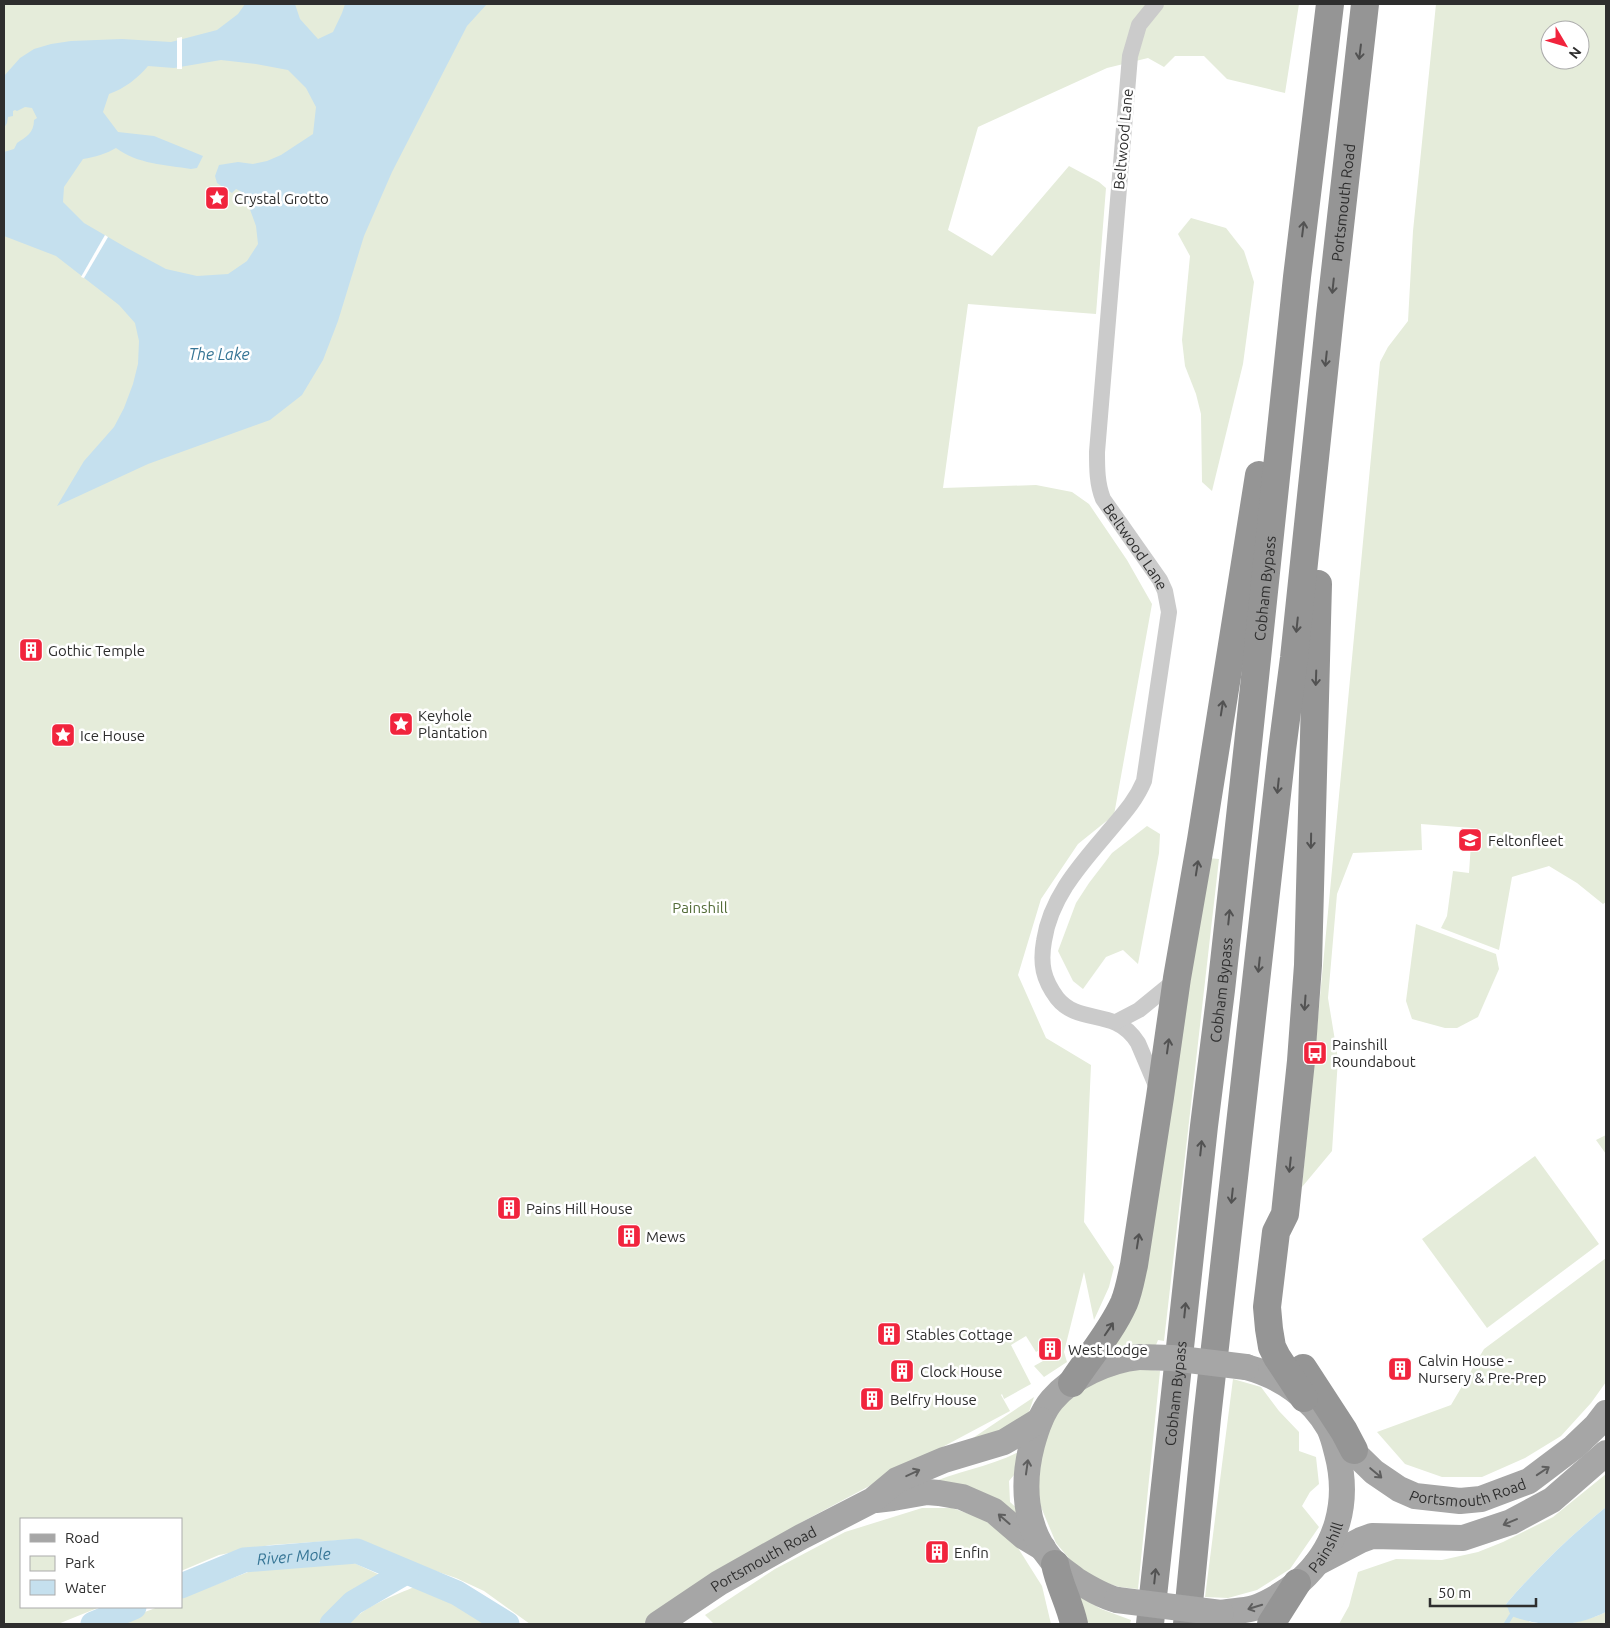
<svg xmlns="http://www.w3.org/2000/svg" width="1610" height="1628" viewBox="0 0 1610 1628" font-family="Ubuntu,sans-serif">
	<rect width="100%" height="100%" fill="#fff"/>
	<g fill="#e5ecda" fill-rule="evenodd">
		<polygon points="4,4 167,5 171,4 1299,4 1285,93 1227,79 1204,56 1175,56 1164,67 1148,58 1107,68 978,127 948,230 992,256 1069,166 1099,182 1106,188 1096,314 968,304 943,488 1036,485 1072,492 1089,504 1127,560 1152,604 1114,815 1078,844 1041,899 1018,975 1046,1038 1091,1065 1084,1222 1114,1267 1109,1287 1094,1320 1084,1272 1064,1352 1067,1362 1044,1377 1034,1366 1061,1351 1054,1339 1051,1339 1043,1344 1044,1347 1036,1352 1026,1336 1011,1345 1031,1384 1004,1399 1002,1394 1001,1395 1010,1411 800,1523 643,1624 530,1624 484,1591 456,1578 409,1562 359,1539 270,1545 219,1555 181,1571 181,1519 21,1519 21,1607 100,1607 58,1624 4,1624"/>
		<path d="M 1436,4 L 1606,4 L 1606,902 L 1603,904 L 1577,883 L 1549,866 L 1512,877 L 1499,950 L 1441,928 L 1447,916 L 1453,871 L 1469,873 L 1472,828 L 1421,824 L 1422,850 L 1353,853 L 1337,894 L 1328,998 L 1338,1059 L 1332,1151 L 1302,1187 L 1380,362 L 1388,347 L 1408,321 L 1413,231 ZM 1550,30 L 1580,30 L 1580,60 L 1550,60 Z"/>
		<polygon points="1191,218 1226,228 1244,251 1254,282 1243,364 1212,491 1202,482 1201,414 1196,394 1185,366 1182,340 1190,256 1178,234"/>
		<polygon points="1147,826 1160,834 1159,853 1138,964 1123,950 1106,957 1083,989 1073,981 1058,951 1076,903 1089,883 1112,853"/>
		<polygon points="1208,858 1219,859 1164,1341 1158,1340 1156,1345 1109,1353"/>
		<polygon points="1416,924 1496,954 1499,969 1478,1017 1457,1028 1445,1028 1412,1019 1406,1001"/>
		<polygon points="1606,1135 1606,1154 1596,1140"/>
		<polygon points="1535,1156 1599,1244 1487,1328 1422,1239"/>
		<polygon points="1606,1258 1606,1382 1591,1403 1561,1436 1525,1458 1482,1477 1442,1477 1405,1464 1377,1432 1451,1405 1484,1349"/>
		<polygon points="1135,1368 1160,1371 1138,1589 1119,1587 1083,1575 1056,1543 1036,1495 1041,1448 1060,1407 1088,1383"/>
		<polygon points="1233,1379 1261,1387 1279,1411 1299,1432 1299,1451 1316,1457 1319,1484 1310,1492 1302,1506 1319,1527 1290,1569 1257,1590 1228,1598 1205,1597"/>
		<polygon points="1034,1397 1029,1412 1016,1424 964,1444"/>
		<path d="M 1024,1449 L 1020,1468 L 1009,1481 L 1010,1502 L 1020,1511 L 1024,1526 L 925,1486 C 957,1470 993,1467 1024,1449 Z"/>
		<path d="M 1606,1474 L 1606,1507 C 1569,1537 1537,1568 1506,1604 L 1530,1622 L 1544,1624 L 1339,1624 L 1349,1606 L 1358,1572 L 1396,1559 L 1442,1560 L 1478,1552 L 1503,1542 L 1553,1517 Z"/>
		<polygon points="922,1508 952,1508 990,1521 1013,1540 1042,1586 1051,1624 714,1624 705,1615 775,1569 845,1532"/>
		<polygon points="354,1563 380,1575 329,1611 318,1624 113,1624 158,1607 181,1607 181,1598 256,1569"/>
		<path d="M 417,1586 L 424,1586 L 472,1612 L 487,1624 L 349,1624 C 366,1605 393,1596 417,1586 Z"/>
		<polygon points="1072,1592 1101,1609 1131,1620 1130,1624 1085,1624"/>
		<polygon points="1606,1612 1606,1624 1569,1624 1597,1616"/>
	</g>
	<g fill="#c5e0ee" fill-rule="evenodd">
		<path d="M 245,4 L 295,4 L 300,19 L 318,39 L 333,32 L 342,13 L 345,4 L 487,4 L 467,26 L 392,172 L 364,236 L 338,321 L 323,360 L 302,395 L 270,420 L 148,464 L 57,506 L 84,461 L 114,427 L 124,408 L 133,384 L 138,364 L 139,341 L 135,323 L 119,305 L 56,256 L 4,236 L 4,152 L 14,149 L 17,143 C 26,137 34,133 34,120 L 37,118 L 32,108 L 25,107 L 17,111 L 15,110 L 13,111 L 13,116 L 8,117 L 7,123 L 4,128 L 4,76 L 20,58 L 34,49 L 51,44 L 71,41 L 122,39 L 171,42 L 217,30 L 238,14 ZM 221,60 L 256,64 L 288,70 L 306,88 L 316,107 L 313,134 L 281,155 L 267,161 L 253,164 L 238,162 L 219,165 L 215,176 L 217,183 L 232,193 L 236,189 L 244,193 L 256,226 L 258,244 L 247,261 L 228,274 L 197,276 L 166,269 L 127,248 L 84,223 L 63,202 L 64,187 L 83,159 C 95,157 106,154 116,148 C 137,164 166,165 191,169 L 197,168 L 203,156 L 154,136 L 118,132 L 103,112 L 109,94 C 124,89 138,78 148,66 L 174,68 Z"/>
		<path d="M 1606,1507 L 1606,1612 C 1573,1628 1545,1628 1511,1616 L 1506,1604 C 1537,1568 1569,1537 1606,1507 Z"/>
	</g>
	<g fill="#fff">
		<polygon points="182,37 182,69 177,69 177,38"/>
		<polygon points="105,235 108,237 84,278 81,277"/>
	</g>
	<g fill="none" stroke-linecap="round" stroke-linejoin="round">
		<polyline stroke="#c5e0ee" stroke-width="4.5" points="1506,1624 1511,1616"/>
		<g stroke="#c5e0ee" stroke-width="25">
			<path id="s1" d="M 181,1586 L 244,1560 L 357,1551 L 457,1593 L 507,1624"/>
			<polyline points="93,1624 134,1607"/>
			<polyline points="332,1624 353,1603 406,1572"/>
		</g>
		<g stroke="#cbcbcb" stroke-width="16">
			<path id="s2" d="M 1156,4 L 1139,25 L 1130,56 L 1097,452 C 1097,468 1097,484 1103,499 L 1160,580 L 1165,591 L 1169,612 L 1144,781 C 1137,798 1126,811 1114,825 C 1085,860 1051,894 1044,941 C 1040,964 1043,979 1057,998 C 1073,1018 1096,1014 1116,1023 C 1125,1027 1133,1035 1138,1043 L 1158,1090"/>
			<polyline points="1116,1022 1139,1010 1177,979"/>
		</g>
		<g stroke="#a6a6a6" stroke-width="26">
			<path id="s3" d="M 1336,1435 L 1374,1472 L 1399,1489 L 1415,1496 L 1460,1501 L 1481,1499 L 1529,1481 L 1574,1447 L 1596,1426 L 1606,1413"/>
			<polyline points="876,1500 893,1498 927,1492 939,1493 962,1497 994,1511 1023,1536 1043,1548"/>
			<polyline points="1317,1563 1361,1540 1372,1536 1463,1538 1511,1522 1552,1500 1606,1453"/>
			<path d="M 1117,1600 C 1102,1596 1089,1588 1076,1580 C 1067,1573 1057,1567 1050,1558 C 1024,1527 1022,1483 1032,1445 C 1036,1430 1041,1413 1052,1400 C 1071,1377 1109,1360 1139,1357"/>
			<path id="s4" d="M 1221,1613 C 1232,1611 1244,1611 1254,1608 C 1272,1602 1286,1592 1300,1581 C 1337,1548 1350,1502 1337,1453 C 1335,1445 1333,1436 1329,1428 C 1311,1397 1280,1376 1246,1367"/>
			<path id="s5" d="M 658,1624 L 719,1583 L 801,1537 L 873,1500 L 897,1480 L 944,1460 L 1004,1442 L 1040,1420"/>
		</g>
		<g stroke="#959595" stroke-width="28">
			<polyline points="1303,1368 1344,1431 1354,1450"/>
			<path d="M 1072,1383 C 1089,1357 1111,1332 1124,1303 C 1129,1291 1131,1278 1134,1265 L 1160,1097 L 1177,978 L 1201,840 L 1259,475"/>
			<polyline points="1304,1398 1277,1357 1272,1347 1269,1329 1267,1307 1276,1232 1285,1214 1301,1061 1308,965 1318,584"/>
			<path d="M 1055,1564 C 1059,1585 1070,1604 1074,1624"/>
			<path id="s6" d="M 1150,1624 L 1204,1126 L 1221,990 L 1248,744 L 1297,277 L 1330,4"/>
			<path id="s7" d="M 1187,1624 L 1207,1418 L 1282,750 L 1294,658 L 1330,315 L 1365,4"/>
			<polyline points="1271,1624 1297,1583"/>
		</g>
		<g stroke="#a6a6a6" stroke-width="26">
			<polyline points="1139,1357 1172,1358 1246,1367"/>
			<polyline points="1117,1600 1221,1613"/>
		</g>
	</g>
	<defs><path id="oneway-shaft" d="M-6 0H5M1.5-3L5.5 0L1.5 3" fill="none" stroke-width="1.6" stroke-linecap="round" stroke-linejoin="round" transform="scale(1.25)"/></defs>
	<g stroke="#525252">
		<use href="#oneway-shaft" transform="translate(1360 52) rotate(97)"/>
		<use href="#oneway-shaft" transform="translate(1303 229) rotate(-83)"/>
		<use href="#oneway-shaft" transform="translate(1333 286) rotate(96)"/>
		<use href="#oneway-shaft" transform="translate(1326 359) rotate(96)"/>
		<use href="#oneway-shaft" transform="translate(1297 625) rotate(96)"/>
		<use href="#oneway-shaft" transform="translate(1316 678) rotate(92)"/>
		<use href="#oneway-shaft" transform="translate(1222 708) rotate(-81)"/>
		<use href="#oneway-shaft" transform="translate(1278 786) rotate(96)"/>
		<use href="#oneway-shaft" transform="translate(1311 841) rotate(91)"/>
		<use href="#oneway-shaft" transform="translate(1197 868) rotate(-81)"/>
		<use href="#oneway-shaft" transform="translate(1229 917) rotate(-84)"/>
		<use href="#oneway-shaft" transform="translate(1259 965) rotate(96)"/>
		<use href="#oneway-shaft" transform="translate(1305 1003) rotate(94)"/>
		<use href="#oneway-shaft" transform="translate(1168 1046) rotate(-82)"/>
		<use href="#oneway-shaft" transform="translate(1201 1148) rotate(-84)"/>
		<use href="#oneway-shaft" transform="translate(1290 1165) rotate(96)"/>
		<use href="#oneway-shaft" transform="translate(1232 1196) rotate(96)"/>
		<use href="#oneway-shaft" transform="translate(1138 1241) rotate(-81)"/>
		<use href="#oneway-shaft" transform="translate(1185 1310) rotate(-84)"/>
		<use href="#oneway-shaft" transform="translate(1109 1329) rotate(-56)"/>
		<use href="#oneway-shaft" transform="translate(1155 1576) rotate(-84)"/>
	</g>
	<g stroke="#5e5e5e">
		<use href="#oneway-shaft" transform="translate(1027 1467) rotate(-82)"/>
		<use href="#oneway-shaft" transform="translate(1543 1471) rotate(-34)"/>
		<use href="#oneway-shaft" transform="translate(913 1473) rotate(-25)"/>
		<use href="#oneway-shaft" transform="translate(1376 1473) rotate(40)"/>
		<use href="#oneway-shaft" transform="translate(1004 1519) rotate(-139)"/>
		<use href="#oneway-shaft" transform="translate(1510 1522) rotate(157)"/>
		<use href="#oneway-shaft" transform="translate(1255 1607) rotate(163)"/>
	</g>
	<defs>
		<symbol id="sight-square" viewBox="-11 -11 22 22"><rect x="-9" y="-9" width="18" height="18" rx="4" fill="#f1243d" stroke="#fff"/><path d="M0-6L1.8-2.2L6-1.7L2.9 1.2L3.7 5.4L0 3.3L-3.7 5.4L-2.9 1.2L-6-1.7L-1.8-2.2Z" fill="#fff"/></symbol>
		<symbol id="building-square" viewBox="-11 -11 22 22"><rect x="-9" y="-9" width="18" height="18" rx="4" fill="#f1243d" stroke="#fff"/><path d="M-4-6H4V6H1V3H-1V6H-4ZM-2.5-4.3h1.7v1.8h-1.7ZM.8-4.3h1.7v1.8H.8ZM-2.5-1h1.7V.8h-1.7ZM.8-1h1.7V.8H.8Z" fill="#fff"/></symbol>
		<symbol id="school-square" viewBox="-11 -11 22 22"><rect x="-9" y="-9" width="18" height="18" rx="4" fill="#f1243d" stroke="#fff"/><path d="M0-5L7-2L0 1L-7-2ZM-4 1L0 2.5L4 1V4Q0 6-4 4Z" fill="#fff"/></symbol>
		<symbol id="bus-square" viewBox="-11 -11 22 22"><rect x="-9" y="-9" width="18" height="18" rx="4" fill="#f1243d" stroke="#fff"/><path d="M-5-6H5V4H4V6H2V4H-2V6H-4V4H-5ZM-3.5-4V0h7V-4ZM-3.5 1.2v1.5H-2V1.2ZM2 1.2v1.5H3.5V1.2Z" fill="#fff"/></symbol>
	</defs>
	<g fill-rule="evenodd">
		<use href="#sight-square" x="203" y="184" width="28" height="28"/>
		<use href="#building-square" x="17" y="636" width="28" height="28"/>
		<use href="#sight-square" x="387" y="710" width="28" height="28"/>
		<use href="#sight-square" x="49" y="721" width="28" height="28"/>
		<use href="#school-square" x="1456" y="826" width="28" height="28"/>
		<use href="#bus-square" x="1301" y="1039" width="28" height="28"/>
		<use href="#building-square" x="495" y="1194" width="28" height="28"/>
		<use href="#building-square" x="615" y="1222" width="28" height="28"/>
		<use href="#building-square" x="875" y="1320" width="28" height="28"/>
		<use href="#building-square" x="1036" y="1335" width="28" height="28"/>
		<use href="#building-square" x="1386" y="1355" width="28" height="28"/>
		<use href="#building-square" x="888" y="1357" width="28" height="28"/>
		<use href="#building-square" x="858" y="1385" width="28" height="28"/>
		<use href="#building-square" x="923" y="1538" width="28" height="28"/>
	</g>
	<g text-anchor="middle" dominant-baseline="central" stroke-width="5" stroke-linejoin="round" paint-order="stroke">
		<g font-size="15" fill="#2e2e2e" stroke="#fff">
			<text transform="translate(1123 139) rotate(-85)">Beltwood Lane</text>
			<text stroke="none"><textPath href="#s7" startOffset="1430">Portsmouth Road</textPath></text>
			<text stroke="none"><textPath href="#s2" startOffset="562">Beltwood Lane</textPath></text>
			<text stroke="none"><textPath href="#s6" startOffset="1042">Cobham Bypass</textPath></text>
			<text stroke="none"><textPath href="#s6" startOffset="638">Cobham Bypass</textPath></text>
			<text stroke="none"><textPath href="#s6" startOffset="232">Cobham Bypass</textPath></text>
			<text stroke="none"><textPath href="#s3" startOffset="155">Portsmouth Road</textPath></text>
			<text stroke="none"><textPath href="#s4" startOffset="130">Painshill</textPath></text>
			<text stroke="none"><textPath href="#s5" startOffset="124">Portsmouth Road</textPath></text>
		</g>
		<g font-size="15" fill="#2e2e2e" stroke="#fff" text-anchor="start">
			<text x="234" y="198">Crystal Grotto</text>
			<text x="48" y="650">Gothic Temple</text>
			<text x="418" y="715">Keyhole<tspan x="418" dy="17">Plantation</tspan></text>
			<text x="80" y="735">Ice House</text>
			<text x="1488" y="840">Feltonfleet</text>
			<text x="1332" y="1044">Painshill<tspan x="1332" dy="17">Roundabout</tspan></text>
			<text x="526" y="1208">Pains Hill House</text>
			<text x="646" y="1236">Mews</text>
			<text x="906" y="1334">Stables Cottage</text>
			<text x="1068" y="1349">West Lodge</text>
			<text x="1418" y="1360">Calvin House -<tspan x="1418" dy="17">Nursery &amp; Pre-Prep</tspan></text>
			<text x="920" y="1371">Clock House</text>
			<text x="890" y="1399">Belfry House</text>
			<text x="954" y="1552">Enfin</text>
		</g>
		<g font-size="15" fill="#536c38" stroke="#fff">
			<text x="700" y="907">Painshill</text>
		</g>
		<g font-size="16" font-style="italic" fill="#367595" stroke="#fff">
			<text x="219" y="354">The Lake</text>
			<text stroke="none"><textPath href="#s1" startOffset="118">River Mole</textPath></text>
		</g>
	</g>
	<rect width="1610" height="1628" fill="none" stroke="#2e2e2e" stroke-width="10"/>
	<rect x="20" y="1518" width="162" height="90" fill="#ffffff" stroke="#ababab"/>
	<rect x="30" y="1534" width="25" height="8" fill="#a6a6a6" stroke="#ababab"/>
	<text x="65" y="1543" font-size="15" fill="#2e2e2e">Road</text>
	<rect x="30" y="1556" width="25" height="15" fill="#e5ecda" stroke="#ababab"/>
	<text x="65" y="1568" font-size="15" fill="#2e2e2e">Park</text>
	<rect x="30" y="1580" width="25" height="15" fill="#c5e0ee" stroke="#ababab"/>
	<text x="65" y="1593" font-size="15" fill="#2e2e2e">Water</text>
	<g transform="translate(1565 45) rotate(128)"><circle r="24" fill="#ffffff" stroke="#ababab"/>
	<path d="M0-4L9 19L0 12L-9 19Z" fill="#f1243d"/>
	<text y="-8" font-size="14" font-weight="bold" text-anchor="middle" fill="#2e2e2e">N</text>
	</g>
	<path d="M1430 1598v8h106v-8" fill="none" stroke="#2e2e2e" stroke-width="2.5"/>
	<text x="1438" y="1598" font-size="15" fill="#2e2e2e" stroke="#ffffff" stroke-width="4" paint-order="stroke">50 m</text>
</svg>
